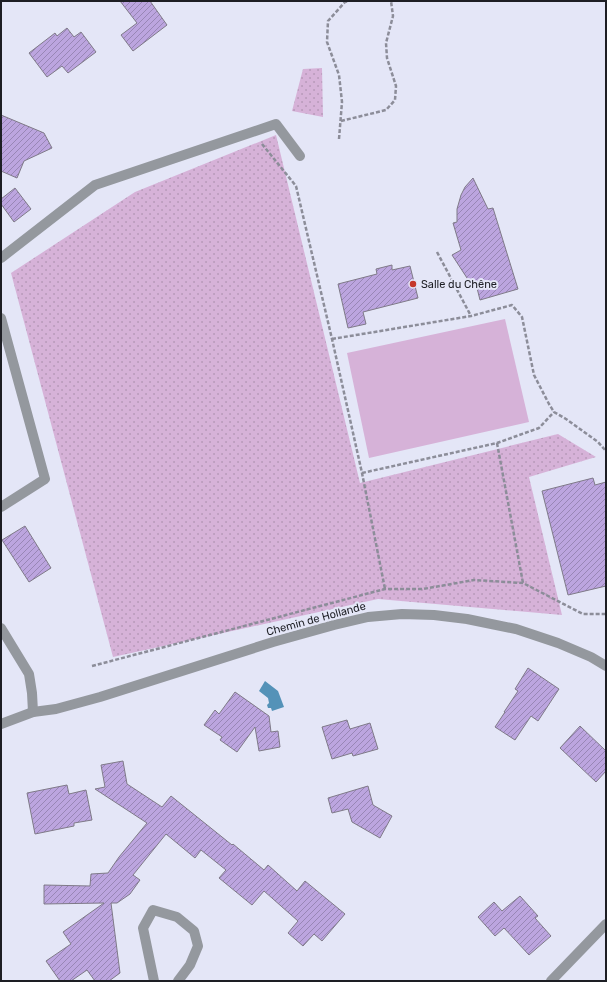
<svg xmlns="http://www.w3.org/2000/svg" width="607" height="982" viewBox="0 0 607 982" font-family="Rubik,sans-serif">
	<defs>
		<pattern id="park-dots" width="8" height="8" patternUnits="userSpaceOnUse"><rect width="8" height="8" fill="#d6b2d8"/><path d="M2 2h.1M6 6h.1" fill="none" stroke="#b799b9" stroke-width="1.8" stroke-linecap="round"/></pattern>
		<pattern id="building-hatch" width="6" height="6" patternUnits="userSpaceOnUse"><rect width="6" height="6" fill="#bca5df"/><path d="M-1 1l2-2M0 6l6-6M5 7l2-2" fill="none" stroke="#9886b5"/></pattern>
	</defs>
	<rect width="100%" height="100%" fill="#e4e6f7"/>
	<polygon fill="#d6b2d8" points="505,319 529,422 369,458 347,353"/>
	<g fill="url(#park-dots)">
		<polygon points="322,68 323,117 292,111 303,69"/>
		<polygon points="276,135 360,483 558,434 596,457 529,477 562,615 378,599 113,657 11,273 135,192"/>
	</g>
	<polygon fill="#5492b8" points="265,681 278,691 284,707 272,711 271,708 268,708 267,705 269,703 268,698 259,691"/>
	<g fill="url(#building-hatch)" stroke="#7f7a88">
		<polygon points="120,1 150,1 167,25 133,51 121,35 137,23"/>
		<polygon points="67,28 74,37 81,32 96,52 68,73 62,66 47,77 29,53 55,33 57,36"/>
		<polygon points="1,115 44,133 52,148 24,161 17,178 1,171"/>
		<polygon points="473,178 488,209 493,208 518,289 480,300 476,284 469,286 467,278 452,255 461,250 453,223 457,222 457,209 461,195 465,187"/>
		<polygon points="15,188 31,209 14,222 1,204 1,199"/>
		<polygon points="392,265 392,270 410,266 418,298 363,312 366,324 348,328 338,284 377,274 376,269"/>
		<polygon points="593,478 595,485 606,482 606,586 568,595 542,491"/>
		<polygon points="25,526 51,568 29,582 2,540"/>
		<polygon points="528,668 559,689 538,721 531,716 515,740 495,727 505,712 504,712 518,691 515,689"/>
		<polygon points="235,692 269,716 271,732 278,731 280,747 259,751 255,727 237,752 220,740 222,737 204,725 215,710 219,714"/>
		<polygon points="347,720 350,729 370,723 378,749 353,756 352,753 332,759 322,727"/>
		<polygon points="580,726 606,751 606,771 596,782 560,748"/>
		<polygon points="123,761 127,784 162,807 171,796 232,845 233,844 264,870 268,865 297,891 305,881 345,914 322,941 314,934 303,946 288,933 298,921 264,891 252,905 219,878 226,870 201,850 195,858 166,834 133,875 140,880 130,894 117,903 111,903 120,973 109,981 95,981 87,970 71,981 60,981 46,961 71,944 63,932 104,903 44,904 44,885 90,886 91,874 108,873 119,857 147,823 95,789 105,787 101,765"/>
		<polygon points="67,785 69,794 86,790 92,820 74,823 74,826 35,834 27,793"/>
		<polygon points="368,786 373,805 392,816 380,838 352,822 348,809 332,813 328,798"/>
		<polygon points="520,896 538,916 535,918 551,936 529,955 504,928 495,936 478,917 494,902 502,911"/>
	</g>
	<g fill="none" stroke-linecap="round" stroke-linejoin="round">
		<g stroke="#8c8d99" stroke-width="2.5" stroke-dasharray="4 2" stroke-linecap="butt">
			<polyline points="341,121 386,110 395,100 396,86 387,58 386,43 393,16 391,1"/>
			<polyline points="339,139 342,102 339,75 327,42 328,21 345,2 349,1"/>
			<polyline points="262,144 296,186 332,339 362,473 385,589"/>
			<polyline points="437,252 471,316"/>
			<polyline points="332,339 471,316 512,305 522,317 534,375 549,404 554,412 566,419 598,442 606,451"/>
			<polyline points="497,443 523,583"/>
			<polyline points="362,473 497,443 539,428 554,412"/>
			<polyline points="92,666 385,589 423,589 474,580 523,583 583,614 606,614"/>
		</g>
		<g stroke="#94989e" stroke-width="10">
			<polyline points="1,258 95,185 276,124 300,156"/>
			<polyline points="1,318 45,479 1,507"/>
			<polyline points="1,628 29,674 32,693 33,712"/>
			<polyline points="1,724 33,712 56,709 100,697 273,642 334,625 368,617 402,614 434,615 467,619 516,629 558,643 591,657 606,666"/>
			<polyline points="154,981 143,928 153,910 177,917 194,931 198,946 190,965 178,981"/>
			<polyline points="551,981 606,924"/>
		</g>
	</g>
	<circle fill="#c5382b" stroke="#e4e6f7" stroke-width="1.5" cx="413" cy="284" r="4"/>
	<g text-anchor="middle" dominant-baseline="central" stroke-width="4" stroke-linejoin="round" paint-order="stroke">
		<g font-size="11" fill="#1d1e24" stroke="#e4e6f7" text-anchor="start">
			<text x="421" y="284">Salle du Chêne</text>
		</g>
		<g font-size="11" fill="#1d1e24" stroke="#e4e6f7">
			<text transform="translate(316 619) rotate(-15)">Chemin de Hollande</text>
		</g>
	</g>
	<rect width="607" height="982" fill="none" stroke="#1d1e24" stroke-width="4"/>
</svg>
